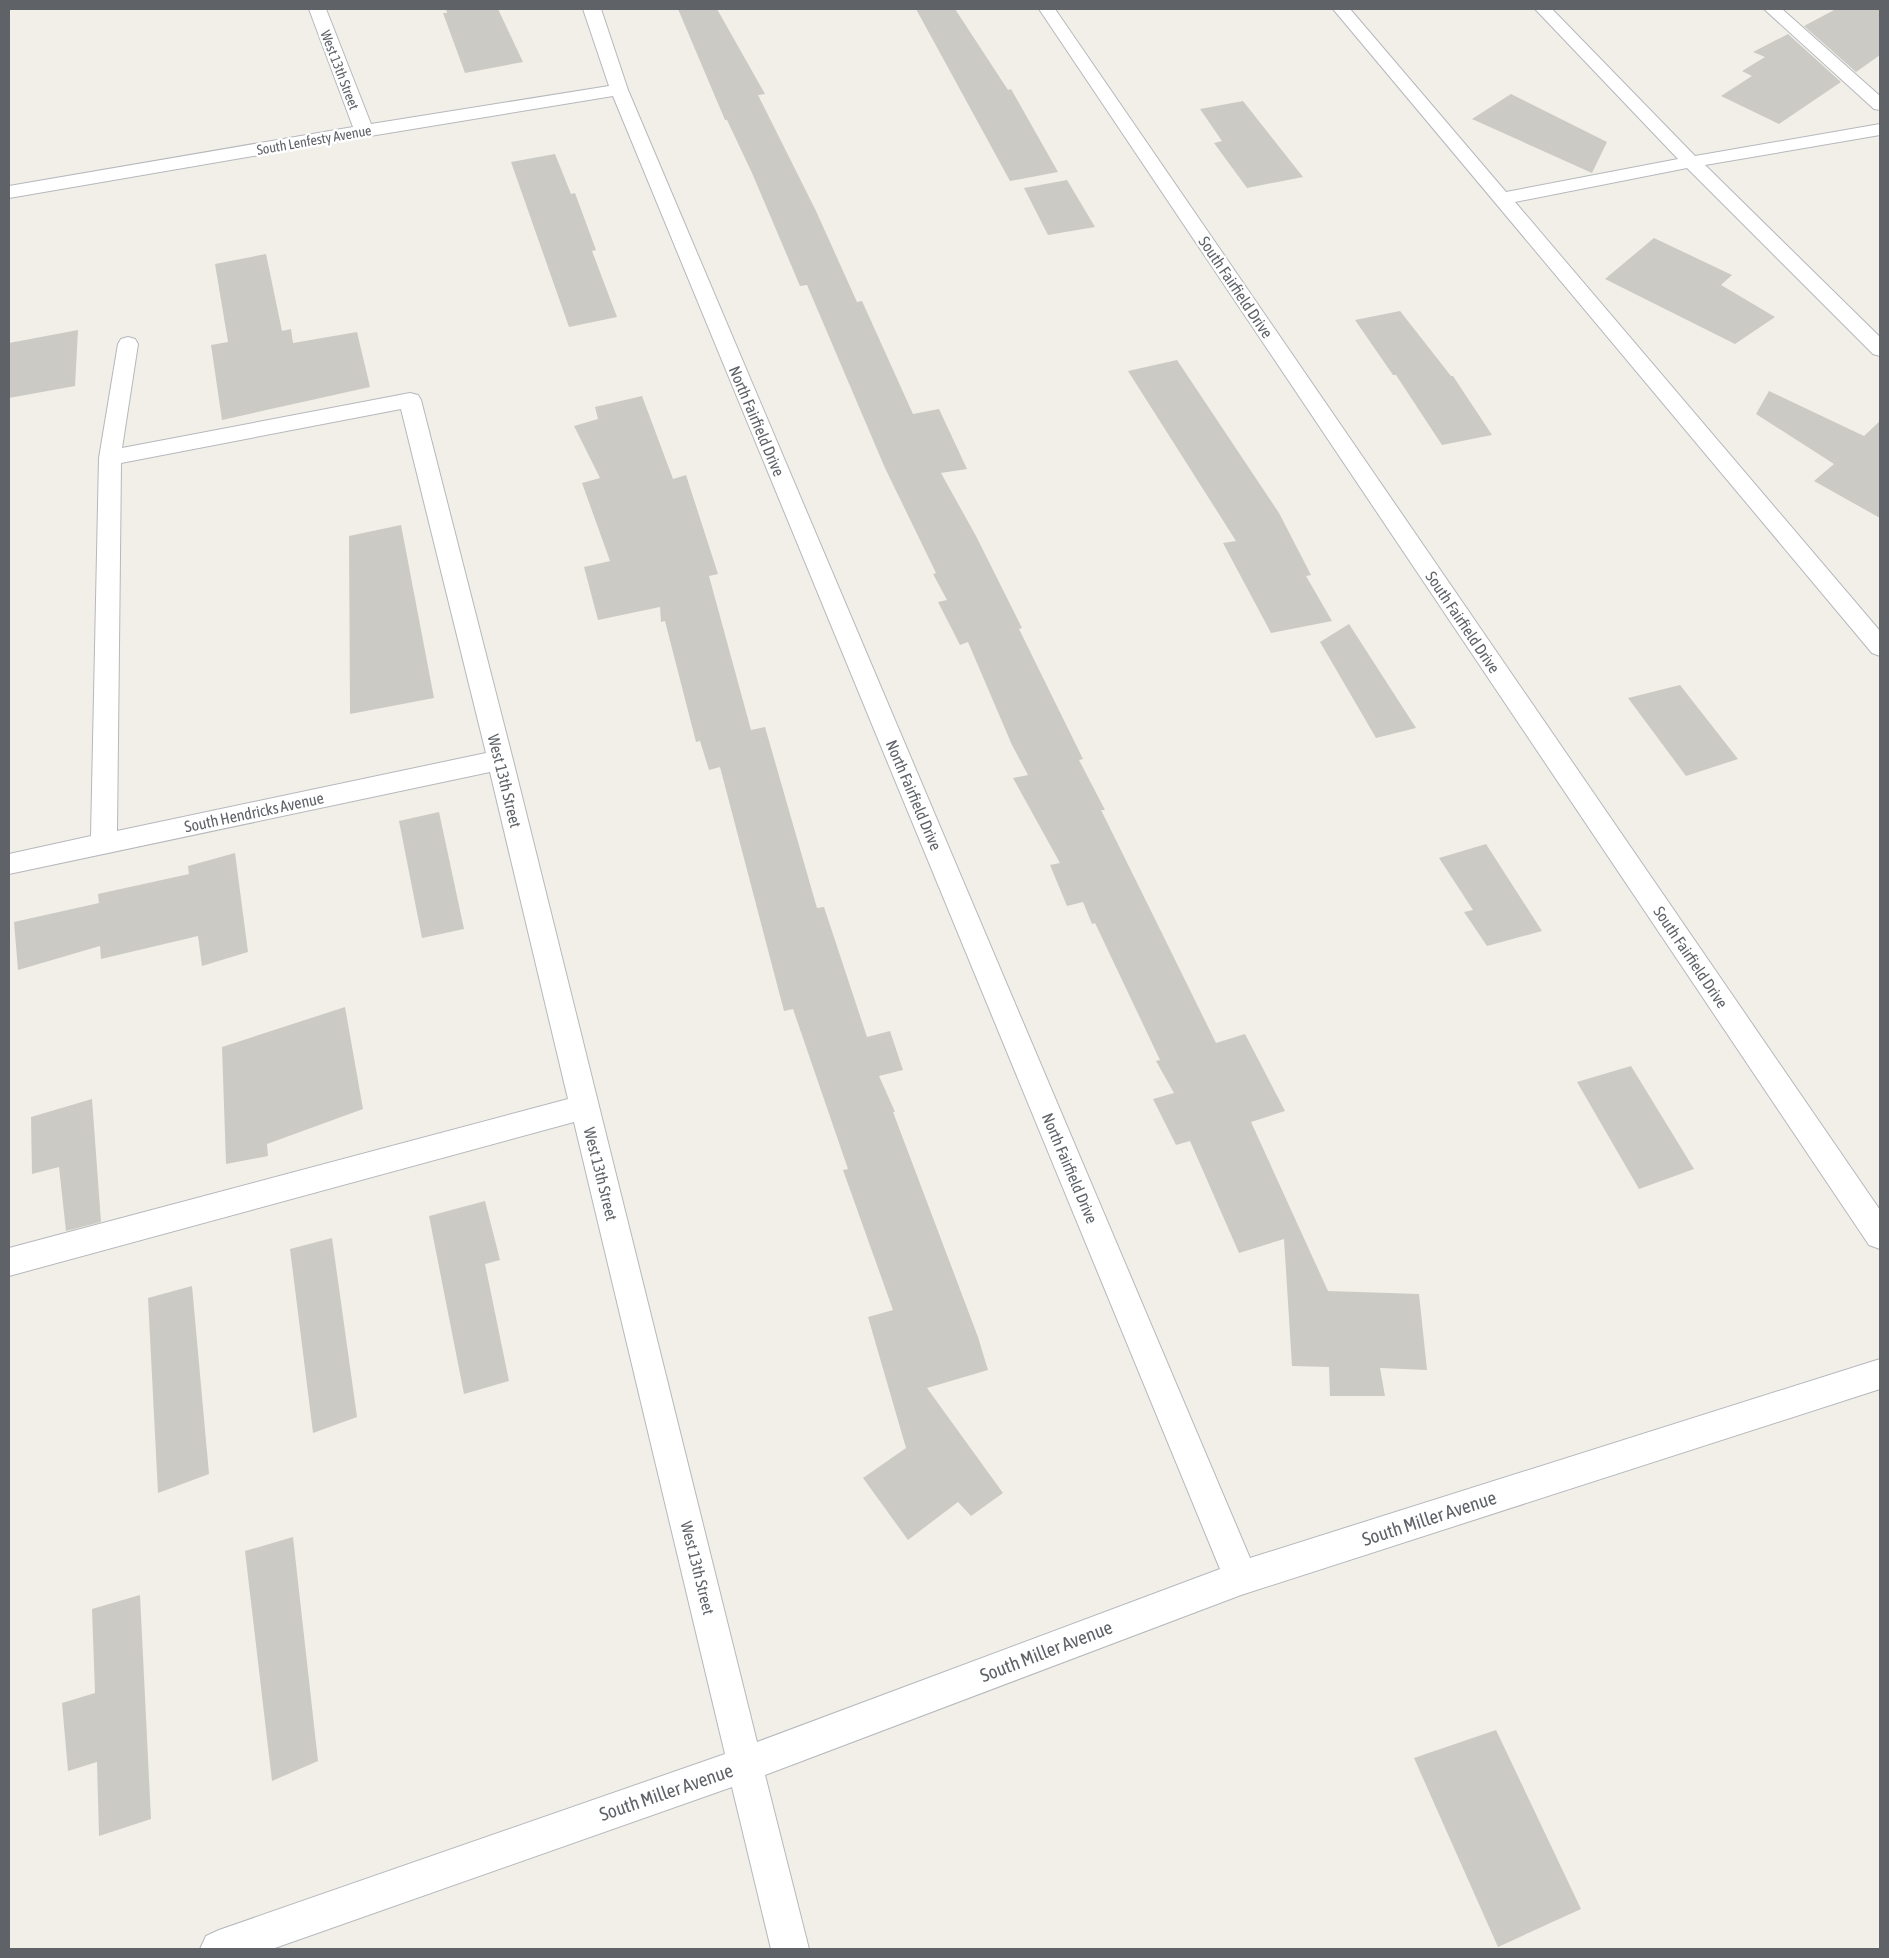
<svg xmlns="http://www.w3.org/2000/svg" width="1889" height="1958" viewBox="0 0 1889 1958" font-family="'Asap Condensed',sans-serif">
	<rect width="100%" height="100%" fill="#f1efe8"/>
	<g fill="#cccac5">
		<polygon points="446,9 498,9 523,62 465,73 443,13 447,13"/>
		<polygon points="678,9 717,9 765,94 758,95 816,211 857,302 862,301 913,414 939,409 967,469 941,473 976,536 1022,628 1019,629 1083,759 1079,760 1105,810 1101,810 1150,909 1216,1043 1245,1034 1285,1111 1251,1122 1328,1291 1419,1294 1427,1370 1380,1368 1385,1396 1330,1396 1329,1367 1292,1366 1284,1239 1239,1253 1190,1141 1176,1145 1153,1099 1174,1093 1156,1061 1160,1060 1095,923 1092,924 1083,902 1067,906 1050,865 1060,863 1013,778 1028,775 1012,745 968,642 960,645 938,602 947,600 933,574 936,573 885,468 807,285 800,286 752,173 727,120 725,120"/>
		<polygon points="916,9 955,9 1008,90 1011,89 1058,172 1010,181"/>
		<polygon points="1836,9 1880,9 1880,55 1856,72 1804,26"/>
		<polygon points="1788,34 1841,82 1779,124 1721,96 1752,76 1742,71 1765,57 1753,52"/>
		<polygon points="1511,94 1607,142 1592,173 1472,119"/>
		<polygon points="1243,101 1303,177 1247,188 1214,143 1222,141 1200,109"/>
		<polygon points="555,154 571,194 575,193 596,250 592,251 617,317 569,327 511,162"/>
		<polygon points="1067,180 1095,227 1048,235 1024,188"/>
		<polygon points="1654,238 1732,275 1721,285 1775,317 1735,344 1605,279"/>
		<polygon points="266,254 282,331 291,329 293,343 357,332 370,387 222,420 211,345 228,342 215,264"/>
		<polygon points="1400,311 1451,376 1453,376 1492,435 1442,445 1396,375 1393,375 1355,320"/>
		<polygon points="78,330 75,386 9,398 9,343"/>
		<polygon points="1177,360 1279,513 1311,575 1306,576 1332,621 1271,633 1223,543 1236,541 1128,371"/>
		<polygon points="1769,391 1864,436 1880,421 1880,518 1814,481 1834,464 1756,414"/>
		<polygon points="642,396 673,479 686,475 718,574 709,576 751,730 765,727 817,908 824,907 867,1037 890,1031 903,1070 879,1076 895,1112 893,1112 978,1337 988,1370 927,1388 1003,1493 971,1516 958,1502 908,1540 863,1478 906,1448 868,1317 893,1310 843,1170 848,1169 793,1009 784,1011 720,767 709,770 700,741 696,742 665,621 661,622 660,607 598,620 584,567 610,561 582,483 600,478 574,426 598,419 595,407"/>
		<polygon points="401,525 434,698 350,714 349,536"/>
		<polygon points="1349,624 1416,728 1376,738 1320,642"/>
		<polygon points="1680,685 1738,759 1686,776 1628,698"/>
		<polygon points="439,812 464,929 422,938 399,821"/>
		<polygon points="1486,844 1542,931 1487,946 1464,912 1473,910 1439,858"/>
		<polygon points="235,853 248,952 202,966 198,936 101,959 100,946 18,970 14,922 99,903 98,894 189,874 188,866"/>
		<polygon points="345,1007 363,1109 267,1144 268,1156 226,1164 222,1047"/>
		<polygon points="1631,1066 1694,1169 1639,1189 1577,1082"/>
		<polygon points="92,1099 101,1222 66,1231 59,1167 32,1174 31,1117"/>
		<polygon points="485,1201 500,1260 485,1264 509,1381 464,1394 429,1216"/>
		<polygon points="332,1238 357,1417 313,1433 290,1249"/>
		<polygon points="192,1286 209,1474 158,1493 148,1298"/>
		<polygon points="293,1537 318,1761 272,1781 245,1551"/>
		<polygon points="140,1595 151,1819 99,1836 97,1762 68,1771 62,1703 95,1693 92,1609"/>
		<polygon points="1496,1730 1581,1909 1498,1947 1414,1758"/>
	</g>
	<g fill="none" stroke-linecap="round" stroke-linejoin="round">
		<defs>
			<g id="minor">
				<path d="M 309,9 L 326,9 L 371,124 L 609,86 L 583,9 L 601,9 L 628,90 L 1250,1558 L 1880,1359 L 1880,1389 L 1241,1595 L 765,1775 L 809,1949 L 771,1949 L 732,1787 L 272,1949 L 200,1949 L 206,1936 L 219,1930 L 725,1754 L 574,1122 L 9,1276 L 9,1248 L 568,1099 L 490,772 L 9,874 L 9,854 L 91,836 L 99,458 L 118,344 L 121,339 L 128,337 L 135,339 L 138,344 L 122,448 L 410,393 L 418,395 L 421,400 L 513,760 L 757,1742 L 1220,1569 L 613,96 L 364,137 L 9,198 L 9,186 L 353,127 ZM 401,409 L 486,753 L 117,831 L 121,463 Z"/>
				<polygon points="1039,9 1055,9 1880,1210 1880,1249 1869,1245"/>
				<polygon points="1333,9 1350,9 1506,192 1678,159 1535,9 1552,9 1695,156 1880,124 1880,135 1705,165 1880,337 1880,356 1873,354 1687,168 1515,202 1880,631 1880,656 1872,653"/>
				<polygon points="1764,9 1782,9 1880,96 1880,110 1874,109"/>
			</g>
		</defs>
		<use href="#minor" stroke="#b5b8bc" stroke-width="2"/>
		<use href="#minor" fill="#fff" fill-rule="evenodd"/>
	</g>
	<g text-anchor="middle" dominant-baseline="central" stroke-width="5" stroke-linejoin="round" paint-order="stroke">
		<g font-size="14" fill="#5f6368" stroke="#fff">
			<text transform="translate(340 70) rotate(69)">West 13th Street</text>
			<text transform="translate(314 140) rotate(-10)">South Lenfesty Avenue</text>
		</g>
		<g font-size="16" fill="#5f6368" stroke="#fff">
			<text transform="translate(1236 287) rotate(56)">South Fairfield Drive</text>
			<text transform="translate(757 421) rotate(67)">North Fairfield Drive</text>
			<text transform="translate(1463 622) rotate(56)">South Fairfield Drive</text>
			<text transform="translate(505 781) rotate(76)">West 13th Street</text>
			<text transform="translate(914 795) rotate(67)">North Fairfield Drive</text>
			<text transform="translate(254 812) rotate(-12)">South Hendricks Avenue</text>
			<text transform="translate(1691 957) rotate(56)">South Fairfield Drive</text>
			<text transform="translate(1070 1168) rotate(67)">North Fairfield Drive</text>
			<text transform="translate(601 1174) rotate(76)">West 13th Street</text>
			<text transform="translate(698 1568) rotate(76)">West 13th Street</text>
		</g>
		<g font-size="19" fill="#5f6368" stroke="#fff">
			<text transform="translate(1429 1518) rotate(-18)">South Miller Avenue</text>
			<text transform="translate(1046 1651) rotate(-21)">South Miller Avenue</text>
			<text transform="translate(666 1792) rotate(-19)">South Miller Avenue</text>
		</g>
	</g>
	<rect width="1889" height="1958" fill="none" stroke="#5f6368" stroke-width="20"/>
</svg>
